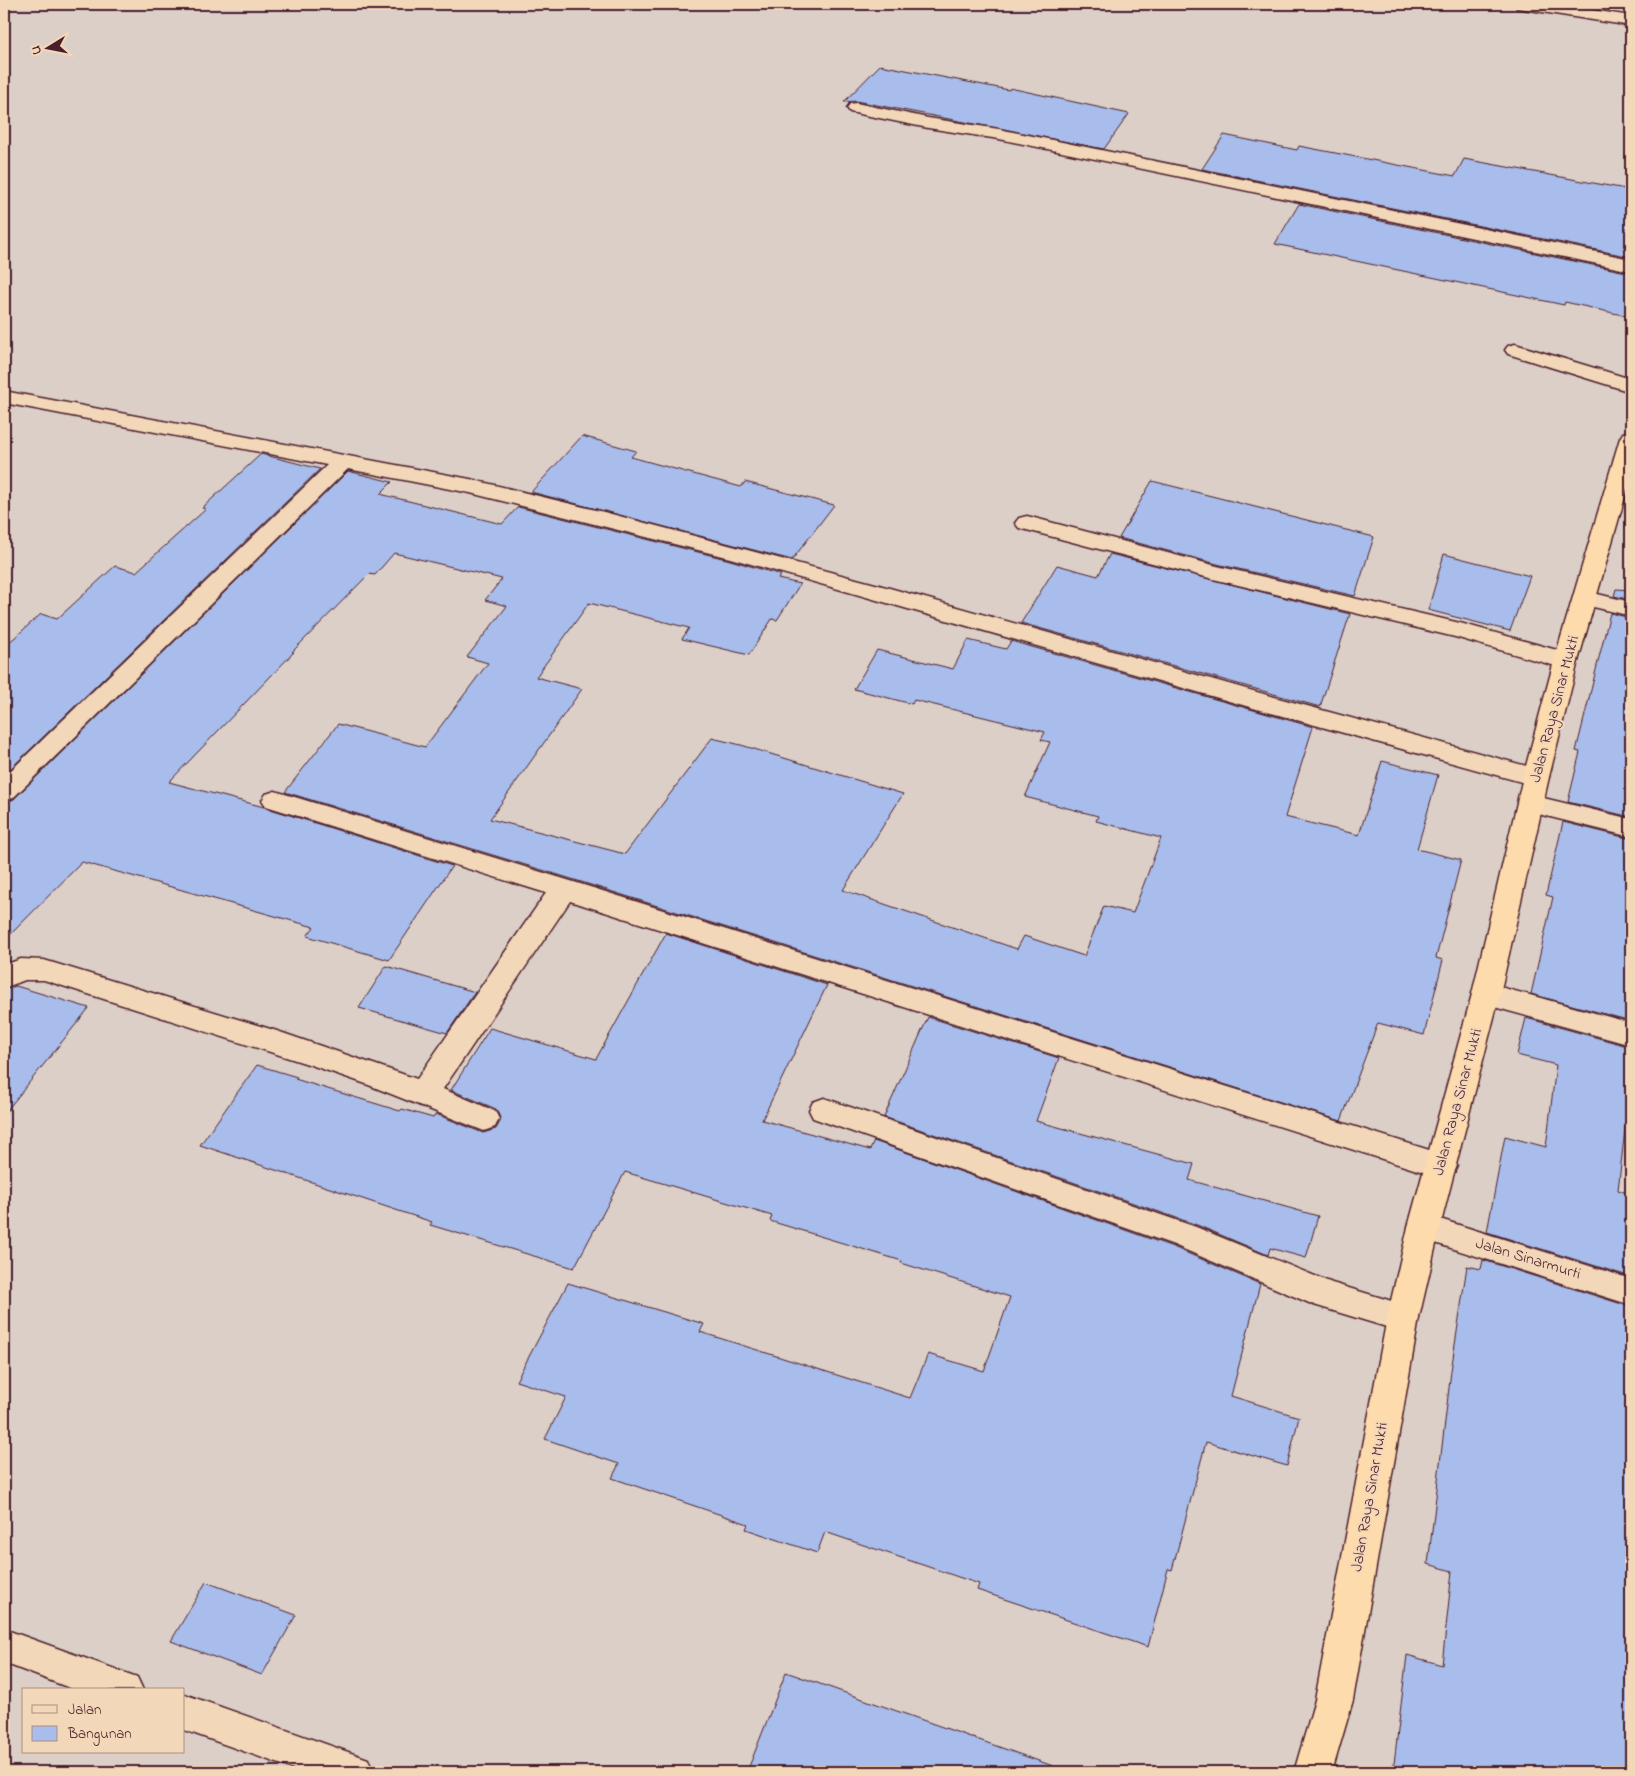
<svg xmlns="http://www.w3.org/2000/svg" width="1635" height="1776" viewBox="0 0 1635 1776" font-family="'Indie Flower',sans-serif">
	<rect width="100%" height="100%" fill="#dccfc8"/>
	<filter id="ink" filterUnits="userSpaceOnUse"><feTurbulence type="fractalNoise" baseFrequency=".02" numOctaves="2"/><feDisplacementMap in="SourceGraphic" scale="10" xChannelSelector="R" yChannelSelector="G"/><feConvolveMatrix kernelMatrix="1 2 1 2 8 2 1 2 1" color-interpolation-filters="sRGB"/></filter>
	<g filter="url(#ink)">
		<g fill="#a8bdeb" stroke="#4a1f2b">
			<polygon points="880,65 1009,90 1010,88 1129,114 1104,149 856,101 844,102"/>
			<polygon points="1224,135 1297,150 1299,146 1455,176 1464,159 1631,190 1631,257 1202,169"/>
			<polygon points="1299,204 1631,273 1631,317 1565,302 1564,305 1275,244"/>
			<polygon points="582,436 636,451 631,457 741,487 745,482 834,505 792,560 531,492"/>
			<polygon points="261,454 320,469 4,775 4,647 41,614 57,619 115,566 136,572 206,509 202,508"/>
			<polygon points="348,471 392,482 380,494 502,524 518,507 730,560 781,575 778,579 800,584 777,620 772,619 749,655 682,639 689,628 589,603 536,677 582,689 490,819 625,854 712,738 741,745 903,794 843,890 1017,949 1024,936 1084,956 1104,906 1133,913 1161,838 1096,821 1098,816 1025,797 1050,742 1041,740 1045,732 914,700 912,704 854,689 877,650 953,669 968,640 1006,649 1011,641 1313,727 1285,817 1359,835 1382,761 1438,775 1417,849 1461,860 1436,958 1443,960 1424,1035 1378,1023 1341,1121 575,880 285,792 338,724 425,747 488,663 467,657 507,606 485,600 502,579 394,553 375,575 369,574 292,652 294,652 169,782 264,807 452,866 389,960 307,936 314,927 82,862 4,941 4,803 14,799"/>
			<polygon points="1152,481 1374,537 1355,596 1217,564 1119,538"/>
			<polygon points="1110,554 1350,614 1320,707 1021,623 1057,565 1098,576"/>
			<polygon points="1444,554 1530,576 1510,631 1428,610"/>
			<polygon points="1616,589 1631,590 1631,600 1614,596"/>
			<polygon points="1610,613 1631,618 1631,817 1568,802 1580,752 1576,751"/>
			<polygon points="1563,822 1631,839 1631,1021 1531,994 1553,897 1546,895"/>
			<polygon points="666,933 827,985 762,1120 870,1150 874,1141 1173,1247 1260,1284 1231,1396 1299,1417 1287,1466 1206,1442 1172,1570 1168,1569 1148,1647 977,1590 979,1584 825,1532 817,1553 746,1529 748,1524 612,1478 619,1464 545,1439 566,1397 516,1381 568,1283 704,1324 700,1332 910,1398 928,1354 984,1371 1010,1297 901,1263 902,1261 770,1221 772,1216 625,1172 574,1268 430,1225 432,1222 200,1145 257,1065 297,1077 295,1079 400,1111 402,1109 433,1118 436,1114 483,1133 496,1129 501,1120 496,1109 451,1090 490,1028 596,1059"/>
			<polygon points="386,966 475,992 447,1033 359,1008"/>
			<polygon points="16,986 89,1008 4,1114 4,990"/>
			<polygon points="928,1017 1059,1058 1036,1121 1194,1164 1189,1180 1318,1216 1306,1258 1270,1248 1268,1255 1197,1225 884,1117"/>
			<polygon points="1526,1018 1631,1047 1631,1113 1627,1112 1618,1190 1631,1194 1631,1277 1487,1232 1505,1136 1546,1147 1556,1065 1517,1055"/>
			<polygon points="1483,1260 1631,1307 1631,1772 1393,1772 1407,1655 1442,1665 1452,1571 1428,1564 1451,1371 1467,1266 1481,1269"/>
			<polygon points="206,1582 296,1615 262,1675 171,1641"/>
			<polygon points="786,1672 1053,1766 1052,1772 747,1772"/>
		</g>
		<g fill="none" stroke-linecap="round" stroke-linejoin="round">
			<defs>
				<g id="minor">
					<polygon points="1515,4 1553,4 1631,16 1631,26 1523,9 1517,8"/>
					<polygon points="856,103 928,118 999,129 1631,259 1631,271 999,139 928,128 850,112 847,108 850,104"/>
					<polygon points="1515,344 1631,379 1631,392 1508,354 1505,350 1508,346"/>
					<polygon points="4,391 470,479 604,512 879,585 1278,698 1545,771 1549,777 1545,783 1536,786 1260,710 730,558 470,493 348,469 13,798 4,801 4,777 327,465 4,403"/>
					<polygon points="1027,516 1217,566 1460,623 1575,655 1578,661 1575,667 1566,669 1455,637 1213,579 1019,528 1015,523 1019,518"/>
					<polygon points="1585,591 1631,602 1631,616 1577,603 1573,598 1577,593"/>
					<polygon points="275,791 574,882 1442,1154 1453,1157 1457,1166 1453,1175 1442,1178 570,901 443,1089 495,1111 499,1119 495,1127 484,1131 366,1084 311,1065 44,980 25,980 4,988 4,965 21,959 44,960 277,1031 417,1079 546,893 266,806 262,800 266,794"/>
					<polygon points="1531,795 1631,819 1631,837 1522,810 1518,804 1522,798"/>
					<polygon points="1486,983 1631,1023 1631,1045 1476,1002 1472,994 1476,986"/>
					<polygon points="824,1098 1196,1227 1332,1283 1415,1308 1419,1318 1415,1328 1403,1332 1314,1305 1174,1245 813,1118 809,1110 813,1102"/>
					<polygon points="1424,1214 1631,1279 1631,1305 1413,1236 1408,1227 1413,1218"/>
					<polygon points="4,1629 137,1677 143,1690 75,1690 4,1663"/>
					<polygon points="184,1694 368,1759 373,1772 302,1772 184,1730"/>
				</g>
				<polygon id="highway" points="1631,431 1631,476 1578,661 1549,777 1500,994 1440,1227 1419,1318 1353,1700 1332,1772 1294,1772 1315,1700 1387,1318 1408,1227 1472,994 1523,777 1554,661 1620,438 1623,433"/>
			</defs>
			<use href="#minor" stroke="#4a1f2b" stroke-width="3"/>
			<use href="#highway" stroke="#4a1f2b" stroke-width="3"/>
			<use href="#minor" fill="#f3d7b9" fill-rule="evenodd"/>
			<use href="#highway" fill="#fedbac" fill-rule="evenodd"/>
		</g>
	</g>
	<g text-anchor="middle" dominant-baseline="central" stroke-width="4" stroke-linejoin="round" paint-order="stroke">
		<g font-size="16" fill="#4a1f2b" stroke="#f3d7b9">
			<text transform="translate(1555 709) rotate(-75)">Jalan Raya Sinar Mukti</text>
			<text transform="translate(1458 1102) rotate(-75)">Jalan Raya Sinar Mukti</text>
			<text transform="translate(1528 1259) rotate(17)">Jalan Sinarmurti</text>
			<text transform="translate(1370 1497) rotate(-80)">Jalan Raya Sinar Mukti</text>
		</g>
	</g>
	<rect width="1635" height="1776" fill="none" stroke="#f3d7b9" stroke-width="20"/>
	<rect x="10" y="10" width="1615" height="1756" fill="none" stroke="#4a1f2b" stroke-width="2" filter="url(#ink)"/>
	<rect x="22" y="1688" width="162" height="65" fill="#f3d7b9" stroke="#af8d80"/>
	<rect x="32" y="1705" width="25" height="8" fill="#f3d7b9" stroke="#af8d80"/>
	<text x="68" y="1714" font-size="15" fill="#4a1f2b">Jalan</text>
	<rect x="32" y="1726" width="25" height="15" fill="#a8bdeb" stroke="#af8d80"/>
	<text x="68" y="1738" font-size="15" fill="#4a1f2b">Bangunan</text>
	<g transform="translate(48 48) rotate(260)" stroke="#f3d7b9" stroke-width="4" paint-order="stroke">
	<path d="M0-4L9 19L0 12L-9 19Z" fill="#4a1f2b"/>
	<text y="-8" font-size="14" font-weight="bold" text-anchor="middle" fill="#4a1f2b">U</text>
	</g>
</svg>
